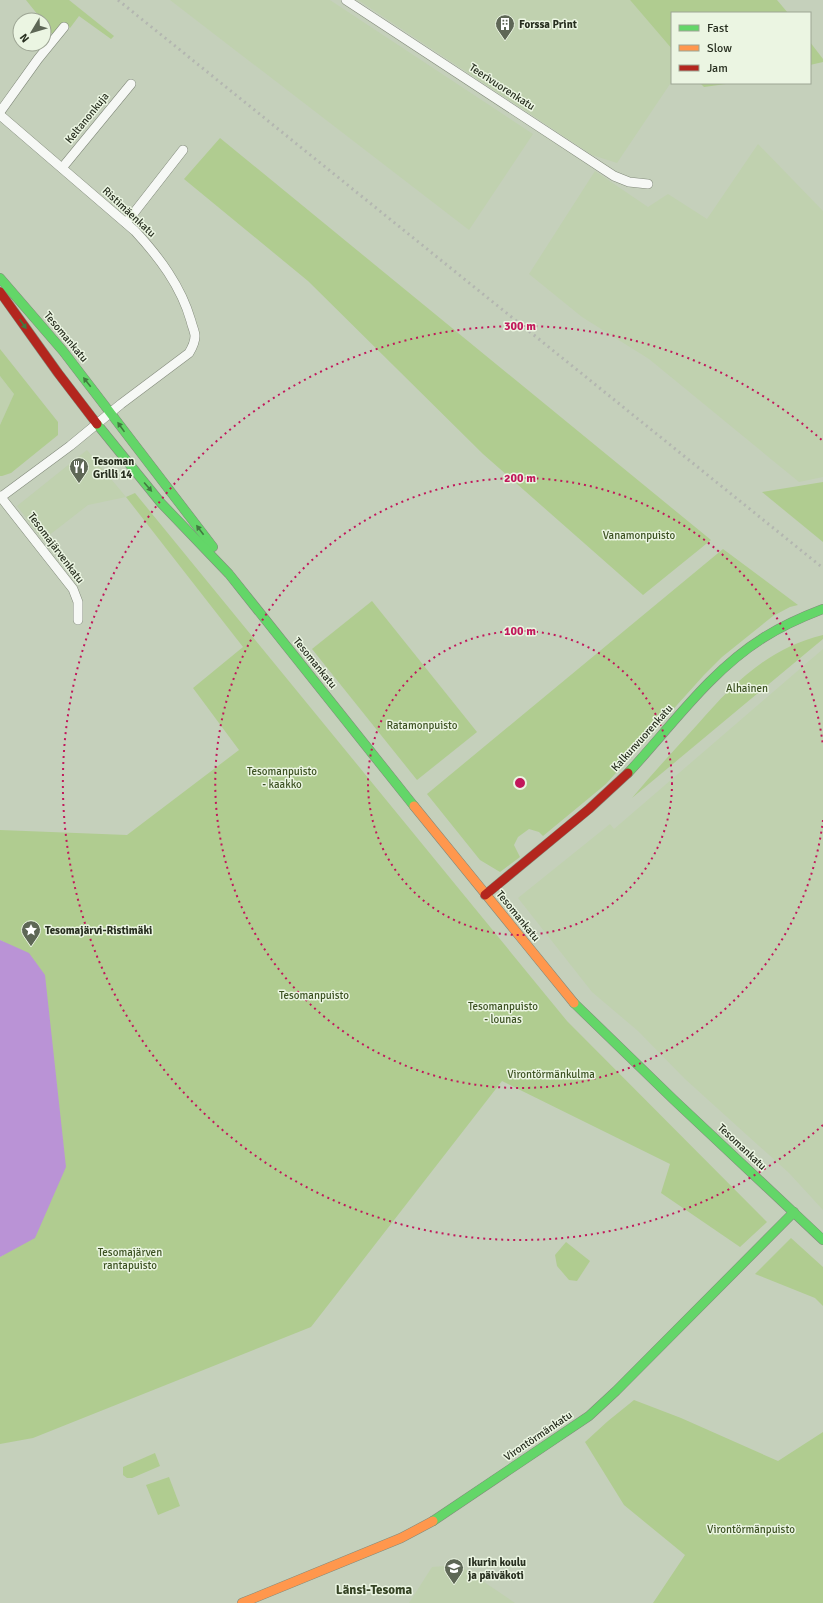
<svg xmlns="http://www.w3.org/2000/svg" width="823" height="1603" viewBox="0 0 823 1603" font-family="Signika,sans-serif">
	<rect width="100%" height="100%" fill="#c5d0bb"/>
	<g fill="#c0d1af">
		<polygon points="170,0 330,0 533,134 469,230"/>
		<polygon points="358,0 630,0 672,49 672,81 617,163 592,155"/>
		<polygon points="758,144 823,211 823,477 799,482 649,359 582,317 529,274 595,171 648,207 668,194 707,219"/>
		<polygon points="0,376 14,394 0,425"/>
		<polygon points="87,450 126,497 88,505 43,540 17,506"/>
		<polygon points="823,649 823,1210 789,1173 685,1079 638,1031 592,992 518,898 610,824 614,829"/>
		<polygon points="459,1565 515,1603 409,1603 432,1567"/>
	</g>
	<g fill="#b0cc90">
		<polygon points="26,0 69,0 114,36 111,39 79,16 70,28 63,23 53,35 44,23 44,20 42,20"/>
		<polygon points="630,0 777,0 788,13 672,13 672,49"/>
		<polygon points="810,42 823,59 823,62 810,65"/>
		<polygon points="700,83 733,83 704,87"/>
		<polygon points="220,138 711,540 643,595 483,454 308,281 184,179"/>
		<polygon points="0,349 58,422 58,435 11,473 2,476 0,476 0,425 14,394 0,376"/>
		<polygon points="823,482 823,542 762,492"/>
		<polygon points="135,493 567,1021 767,1222 740,1247 661,1193 670,1164 502,1081 311,1327 33,1438 0,1444 0,1257 6,1253 4,942 0,940 0,830 127,835 239,750 193,688 243,647 126,497"/>
		<polygon points="723,549 798,605 790,607 773,616 722,657 704,675 606,784 543,836 539,832 529,829 518,837 514,845 520,857 500,872 480,860 427,794"/>
		<polygon points="372,601 477,732 417,780 312,649"/>
		<path d="M 823,635 L 823,639 L 632,798 C 653,773 675,749 697,725 C 733,684 768,648 823,635 Z"/>
		<polygon points="791,1238 823,1267 823,1306 815,1298 755,1274"/>
		<polygon points="566,1242 590,1261 577,1281 569,1280 557,1266 555,1255"/>
		<polygon points="634,1400 681,1418 778,1461 823,1432 823,1603 653,1603 685,1555 624,1505 585,1442 608,1421"/>
		<polygon points="155,1453 160,1466 132,1478 127,1478 123,1475 123,1467"/>
		<polygon points="169,1477 180,1506 158,1515 146,1485"/>
	</g>
	<polygon fill="#ba93d6" points="0,940 29,953 45,975 66,1167 35,1238 0,1257"/>
	<g fill="none" stroke-linecap="round" stroke-linejoin="round">
		<defs>
			<g id="street">
				<polyline points="346,0 614,176 629,182 648,184"/>
				<polyline points="0,112 38,59 64,27"/>
				<path d="M 0,115 L 135,231 C 159,257 181,286 191,321 C 192,326 195,332 195,336 C 195,343 192,348 189,353 L 121,404 L 70,446 L 1,497"/>
				<polyline points="62,168 131,84"/>
				<polyline points="126,223 183,150"/>
				<polyline points="0,496 73,589 78,602 78,620"/>
			</g>
			<g id="fast">
				<polyline points="0,278 63,351 213,547"/>
				<polyline points="97,424 161,503 229,574 414,806"/>
				<path d="M 628,773 C 670,728 710,671 763,638 C 782,626 802,617 823,609"/>
				<polyline points="574,1003 674,1100 823,1240"/>
				<polyline points="433,1521 589,1416 616,1391 794,1212"/>
			</g>
			<g id="slow">
				<polyline points="414,806 574,1003"/>
				<polyline points="242,1603 401,1538 433,1521"/>
			</g>
			<g id="jam">
				<polyline points="0,292 58,373 97,424"/>
				<polyline points="485,895 589,809 628,773"/>
			</g>
		</defs>
		<use href="#street" stroke="#828a7b" stroke-width="10"/>
		<use href="#fast" stroke="#828a7b" stroke-width="10"/>
		<use href="#slow" stroke="#828a7b" stroke-width="10"/>
		<use href="#jam" stroke="#828a7b" stroke-width="10"/>
		<use href="#street" stroke="#f6f8f5" stroke-width="9"/>
		<use href="#fast" stroke="#63d668" stroke-width="9"/>
		<use href="#slow" stroke="#ff974d" stroke-width="9"/>
		<use href="#jam" stroke="#b3261e" stroke-width="9"/>
		<polyline stroke="#b3b6b0" stroke-width="3" stroke-dasharray="2 4" stroke-linecap="butt" points="118,0 823,568"/>
	</g>
	<defs><path id="oneway-solid" d="M-6-.8H1V-3.2L6.5 0L1 3.2V.8H-6Z"/></defs>
	<g fill="#427a40">
		<use href="#oneway-solid" transform="translate(23 324) rotate(55)"/>
		<use href="#oneway-solid" transform="translate(87 382) rotate(-128)"/>
		<use href="#oneway-solid" transform="translate(121 427) rotate(-125)"/>
		<use href="#oneway-solid" transform="translate(148 487) rotate(49)"/>
		<use href="#oneway-solid" transform="translate(200 530) rotate(-127)"/>
	</g>
	<g fill="none" stroke="#c2185b" stroke-width="2" stroke-dasharray="2 4">
		<circle cx="520" cy="783" r="152"/>
		<path d="M823 820A305 305 0 1 1 823 746"/>
		<path d="M823 1125A457 457 0 1 1 823 441"/>
	</g>
	<defs>
		<symbol id="building-pin" viewBox="-11 -11 22 30"><path d="M0 17L-7.5 6A9.5 9.5 0 1 1 7.5 6Z" fill="#5e6756" stroke="#ebf5e2"/><path d="M-4-6H4V6H1V3H-1V6H-4ZM-2.5-4.3h1.7v1.8h-1.7ZM.8-4.3h1.7v1.8H.8ZM-2.5-1h1.7V.8h-1.7ZM.8-1h1.7V.8H.8Z" fill="#fff"/></symbol>
		<symbol id="restaurant-pin" viewBox="-11 -11 22 30"><path d="M0 17L-7.5 6A9.5 9.5 0 1 1 7.5 6Z" fill="#5e6756" stroke="#ebf5e2"/><path d="M-5-6h1v4h1v-4h1v4h1v-4h1v5L-1.5 .5V6h-2V.5L-5-1ZM5-6V6H3V1.5H1.5Q1.5-4 5-6Z" fill="#fff"/></symbol>
		<symbol id="sight-pin" viewBox="-11 -11 22 30"><path d="M0 17L-7.5 6A9.5 9.5 0 1 1 7.5 6Z" fill="#5e6756" stroke="#ebf5e2"/><path d="M0-6L1.8-2.2L6-1.7L2.9 1.2L3.7 5.4L0 3.3L-3.7 5.4L-2.9 1.2L-6-1.7L-1.8-2.2Z" fill="#fff"/></symbol>
		<symbol id="school-pin" viewBox="-11 -11 22 30"><path d="M0 17L-7.5 6A9.5 9.5 0 1 1 7.5 6Z" fill="#5e6756" stroke="#ebf5e2"/><path d="M0-5L7-2L0 1L-7-2ZM-4 1L0 2.5L4 1V4Q0 6-4 4Z" fill="#fff"/></symbol>
	</defs>
	<g fill-rule="evenodd">
		<use href="#building-pin" x="494" y="13" width="22" height="30"/>
		<use href="#restaurant-pin" x="68" y="456" width="22" height="30"/>
		<use href="#sight-pin" x="20" y="919" width="22" height="30"/>
		<use href="#school-pin" x="443" y="1557" width="22" height="30"/>
	</g>
	<g text-anchor="middle" dominant-baseline="central" stroke-width="3" stroke-linejoin="round" paint-order="stroke">
		<g font-size="11" font-weight="bold" fill="#272e1f" stroke="#ebf5e2" text-anchor="start">
			<text x="519" y="24">Forssa Print</text>
			<text x="93" y="461">Tesoman<tspan x="93" dy="13">Grilli 14</tspan></text>
			<text x="45" y="930">Tesomajärvi-Ristimäki</text>
			<text x="468" y="1562">Ikurin koulu<tspan x="468" dy="13">ja päiväkoti</tspan></text>
		</g>
		<g font-size="11" fill="#272e1f" stroke="#ebf5e2">
			<text transform="translate(502 87) rotate(33)">Teerivuorenkatu</text>
			<text transform="translate(87 118) rotate(-51)">Keltanonkuja</text>
			<text transform="translate(129 212) rotate(43)">Ristimäenkatu</text>
			<text transform="translate(66 337) rotate(50)">Tesomankatu</text>
			<text transform="translate(56 548) rotate(53)">Tesomajärvenkatu</text>
			<text transform="translate(315 663) rotate(51)">Tesomankatu</text>
			<text transform="translate(642 738) rotate(-48)">Kalkunvuorenkatu</text>
			<text transform="translate(518 916) rotate(51)">Tesomankatu</text>
			<text transform="translate(742 1147) rotate(43)">Tesomankatu</text>
			<text transform="translate(538 1436) rotate(-34)">Virontörmänkatu</text>
		</g>
		<g font-size="11" fill="#3c5122" stroke="#ebf5e2">
			<text x="639" y="535">Vanamonpuisto</text>
			<text x="747" y="688">Alhainen</text>
			<text x="422" y="725">Ratamonpuisto</text>
			<text x="282" y="771">Tesomanpuisto<tspan x="282" dy="13">- kaakko</tspan></text>
			<text x="314" y="995">Tesomanpuisto</text>
			<text x="503" y="1006">Tesomanpuisto<tspan x="503" dy="13">- lounas</tspan></text>
			<text x="551" y="1074">Virontörmänkulma</text>
			<text x="130" y="1252">Tesomajärven<tspan x="130" dy="13">rantapuisto</tspan></text>
			<text x="751" y="1529">Virontörmänpuisto</text>
		</g>
		<g font-size="13" font-weight="bold" fill="#354324" stroke="#ebf5e2">
			<text x="374" y="1590">Länsi-Tesoma</text>
		</g>
	</g>
	<circle cx="520" cy="783" r="6" fill="#c2185b" stroke="#ebf5e2" stroke-width="2"/>
	<g font-size="12" text-anchor="middle" font-weight="bold" fill="#c2185b" stroke="#ebf5e2" stroke-width="3" stroke-linejoin="round" paint-order="stroke">
		<text x="520" y="330">300 m</text>
		<text x="520" y="482">200 m</text>
		<text x="520" y="635">100 m</text>
	</g>
	<rect x="671" y="12" width="140" height="72" fill="#ebf5e2" stroke="#9da594"/>
	<rect x="679" y="25" width="20" height="6" fill="#63d668" stroke="#9da594"/>
	<text x="707" y="32" font-size="12" fill="#272e1f">Fast</text>
	<rect x="679" y="45" width="20" height="6" fill="#ff974d" stroke="#9da594"/>
	<text x="707" y="52" font-size="12" fill="#272e1f">Slow</text>
	<rect x="679" y="65" width="20" height="6" fill="#b3261e" stroke="#9da594"/>
	<text x="707" y="72" font-size="12" fill="#272e1f">Jam</text>
	<g transform="translate(32 32) rotate(232)"><circle r="19" fill="#ebf5e2" stroke="#9da594"/>
	<path d="M0-3L7 15L0 10L-7 15Z" fill="#5e6756"/>
	<text y="-6" font-size="11" font-weight="bold" text-anchor="middle" fill="#272e1f">N</text>
	</g>
</svg>
